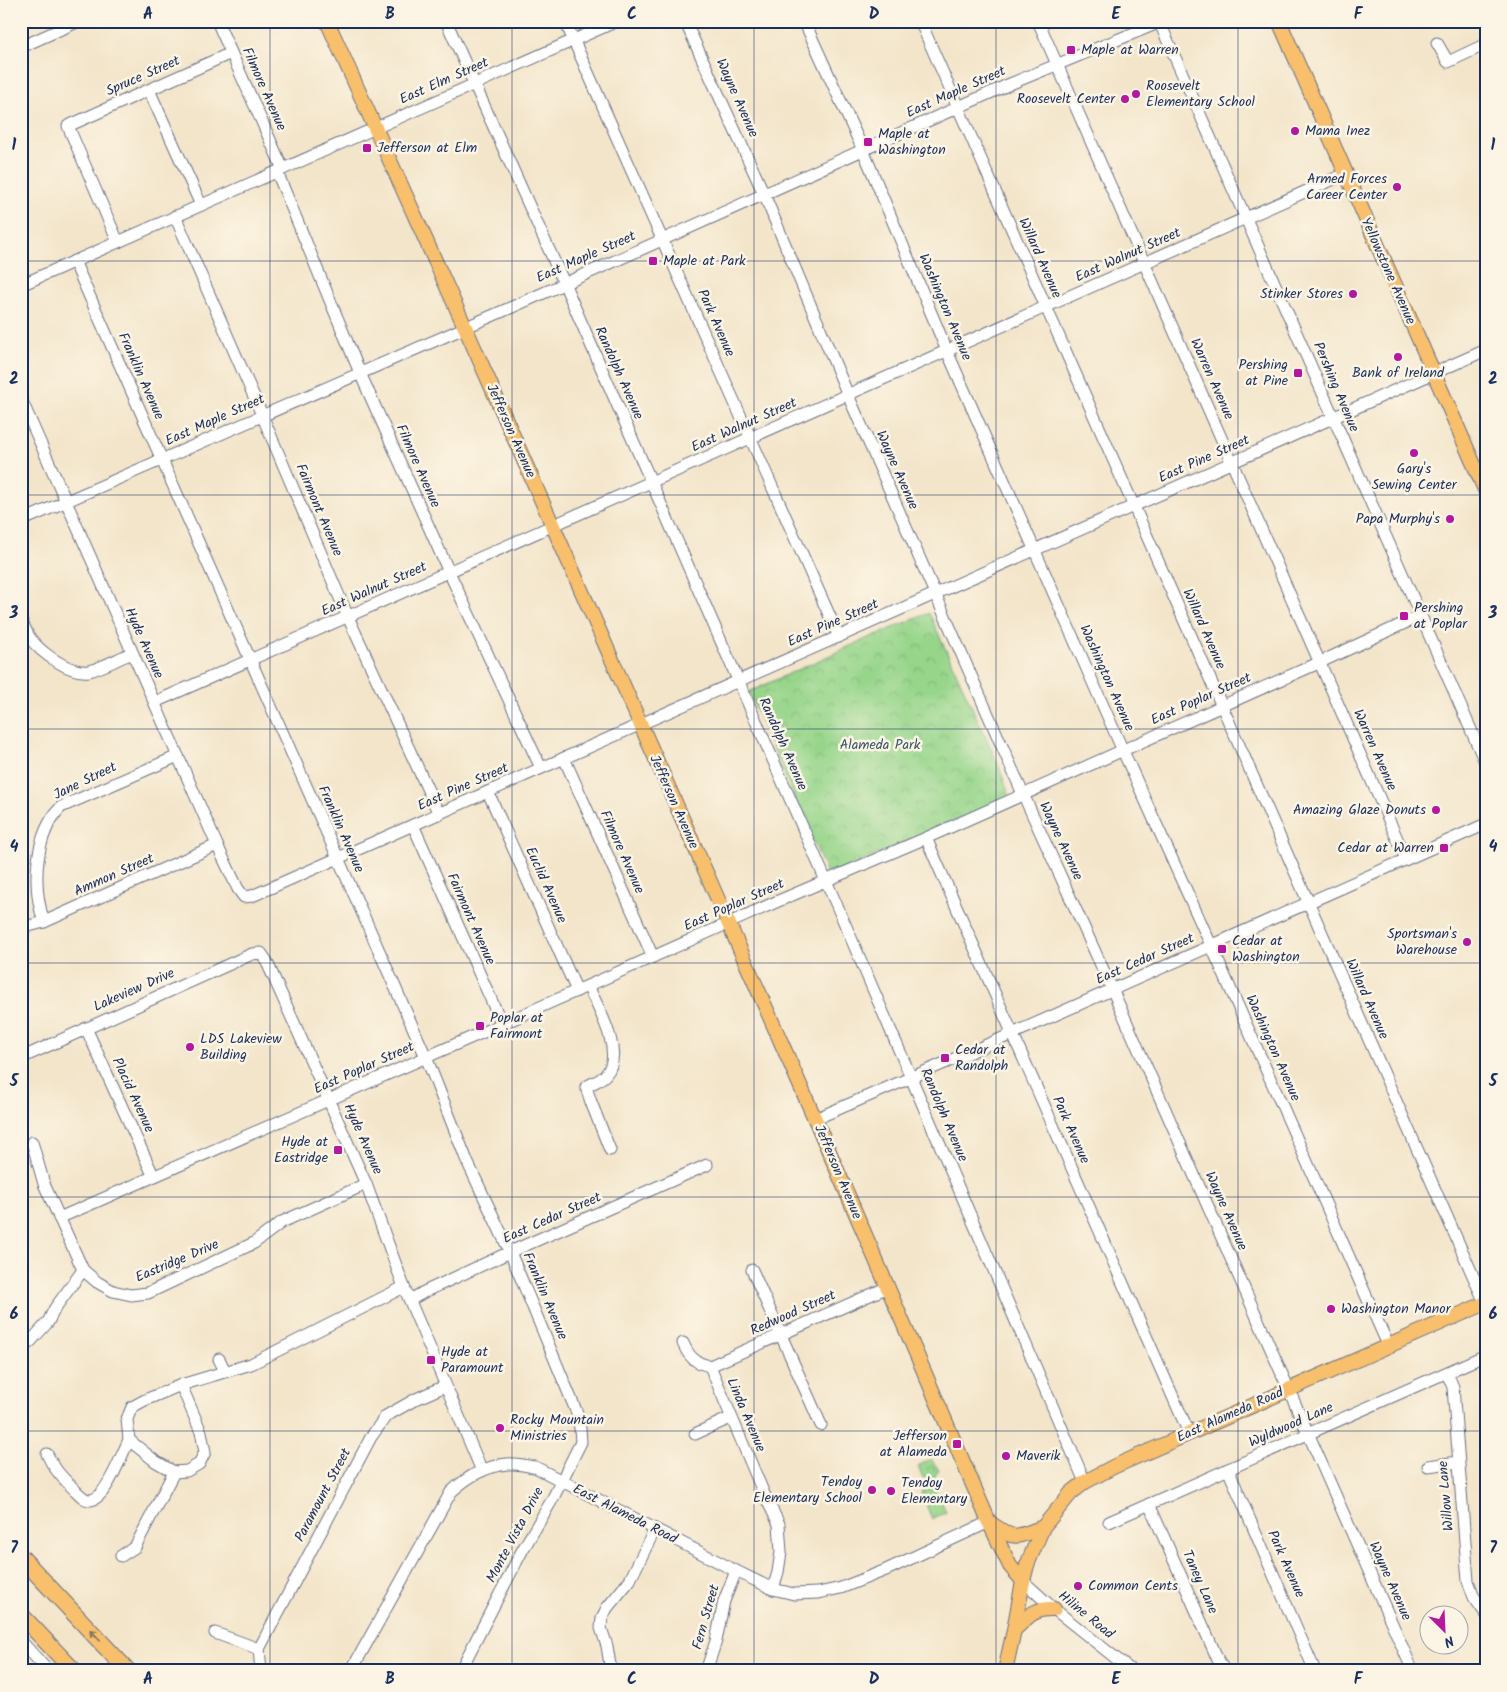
<svg xmlns="http://www.w3.org/2000/svg" width="1507" height="1692" viewBox="0 0 1507 1692" font-family="Kalam,sans-serif">
	<defs>
		<pattern id="park-crowns" width="20" height="18" patternUnits="userSpaceOnUse" patternTransform="scale(1.25)"><rect width="20" height="18" fill="#96d58a"/><path d="M2 6a3 3 0 1 1 6 0M12 15a3 3 0 1 1 6 0" fill="none" stroke="#81b77a"/></pattern>
	</defs>
	<rect width="100%" height="100%" fill="#fcf5e5"/>
	<filter id="ink" filterUnits="userSpaceOnUse"><feTurbulence type="fractalNoise" baseFrequency=".02" numOctaves="2"/><feDisplacementMap in="SourceGraphic" scale="10" xChannelSelector="R" yChannelSelector="G"/><feConvolveMatrix kernelMatrix="1 2 1 2 8 2 1 2 1" color-interpolation-filters="sRGB"/></filter>
	<filter id="wash" filterUnits="userSpaceOnUse"><feTurbulence type="fractalNoise" baseFrequency=".0096" numOctaves="4" result="noise"/><feDisplacementMap in="SourceGraphic" scale="20" xChannelSelector="R" yChannelSelector="G"/><feGaussianBlur stdDeviation="1.12" result="paint"/><feColorMatrix in="noise" values="0 0 0 0 0 0 0 0 0 0 0 0 0 0 0 0 0 1.4 0 .05"/><feComposite in="paint" operator="in"/></filter>
	<g filter="url(#wash)">
		<rect width="100%" height="100%" fill="#f3e5ca"/>
		<polygon fill="#96d58a" stroke="#588274" points="935,1487 946,1512 932,1519 921,1492"/>
		<g fill="url(#park-crowns)" stroke="#588274">
			<polygon points="929,613 998,764 1010,797 828,876 749,692 859,642"/>
			<polygon points="931,1459 939,1470 932,1480 922,1477 918,1466"/>
		</g>
	</g>
	<g filter="url(#ink)">
		<g fill="none" stroke-linecap="round" stroke-linejoin="round">
			<defs>
				<g id="minor">
					<polyline points="217,21 283,169"/>
					<polyline points="446,21 564,283 848,931 1085,1482"/>
					<polyline points="565,21 839,637"/>
					<polyline points="685,21 764,194 848,395 1023,794 1112,989 1413,1671"/>
					<polyline points="804,21 863,150 947,351 1123,751 1211,945 1388,1345"/>
					<polyline points="920,21 1485,1303"/>
					<polyline points="1038,21 1406,859"/>
					<polyline points="1159,21 1486,764"/>
					<polyline points="1437,43 1448,62 1486,44"/>
					<polyline points="21,47 79,21"/>
					<polyline points="149,90 201,205"/>
					<polyline points="277,172 360,373 449,572 541,768"/>
					<polyline points="175,216 262,415 348,617 439,814"/>
					<polyline points="118,242 68,126 231,53"/>
					<polyline points="74,261 426,1057 467,1161 510,1252 577,1413 580,1428 581,1442 552,1500 522,1551 460,1671"/>
					<polyline points="21,285 617,21"/>
					<polyline points="21,399 217,845 238,889 244,897 252,896 413,825 1486,350"/>
					<polyline points="21,521 510,308 1010,84 1163,21"/>
					<path d="M 21,620 C 24,626 26,632 30,638 C 41,653 70,674 89,671 C 102,668 119,658 132,653"/>
					<polyline points="155,702 1345,174"/>
					<polyline points="564,758 653,957"/>
					<polyline points="488,792 577,991"/>
					<polyline points="413,825 502,1024"/>
					<polyline points="926,838 1189,1433"/>
					<path d="M 44,922 C 32,886 34,835 61,807 L 178,756"/>
					<polyline points="21,928 44,922 217,845"/>
					<path d="M 588,986 C 598,1008 625,1053 606,1074 C 602,1080 592,1083 586,1087 L 591,1102 L 610,1150"/>
					<polyline points="86,1028 153,1175"/>
					<polyline points="21,1058 252,954 261,953 266,960 366,1184 404,1287 482,1471"/>
					<polyline points="815,1119 1012,1034 1486,824"/>
					<polyline points="32,1142 44,1184 83,1270 97,1282 113,1291 131,1295 148,1293 254,1243 282,1222 366,1184"/>
					<polyline points="59,1218 502,1024 776,902 926,838 1314,665 1420,616"/>
					<polyline points="752,1270 821,1425"/>
					<polyline points="410,1300 424,1292 510,1252 707,1165"/>
					<path d="M 683,1343 C 689,1357 695,1363 710,1366"/>
					<polyline points="21,1349 31,1341 48,1322 55,1308 83,1270"/>
					<polyline points="219,1359 225,1371"/>
					<polyline points="710,1366 764,1494 779,1524 781,1552 778,1572 773,1589"/>
					<polyline points="710,1366 888,1287"/>
					<polyline points="1447,1373 1453,1387 1468,1581 1474,1597 1486,1614"/>
					<polyline points="695,1434 730,1418"/>
					<polyline points="129,1440 127,1419 132,1407 145,1400 181,1385 251,1364 404,1287"/>
					<path d="M 47,1454 C 54,1470 63,1478 75,1490 C 79,1494 84,1500 90,1500 C 106,1500 122,1453 129,1440 L 155,1461 L 174,1472 L 187,1471 L 199,1464 L 205,1452 L 201,1432 L 181,1385"/>
					<polyline points="1428,1466 1458,1462"/>
					<polyline points="1228,1469 1315,1671"/>
					<polyline points="1149,1504 1219,1662 1225,1671"/>
					<polyline points="1109,1522 1486,1355"/>
					<polyline points="121,1556 135,1547 174,1472"/>
					<polyline points="1023,1581 1054,1609 1132,1671"/>
					<polyline points="215,1633 259,1649"/>
					<polyline points="21,1641 48,1671"/>
					<polyline points="259,1649 371,1437 386,1416 416,1399 445,1386"/>
					<polyline points="259,1649 261,1671"/>
					<path d="M 351,1671 L 451,1492 C 467,1477 486,1466 507,1464 C 516,1463 526,1466 535,1467 L 736,1571 L 773,1589 L 794,1594 L 818,1593 L 841,1588 L 886,1570 L 989,1522"/>
					<polyline points="611,1671 607,1646 601,1628 602,1618 607,1608 630,1580 655,1529"/>
					<polyline points="706,1671 716,1641 724,1601 736,1571"/>
				</g>
				<g id="major">
					<polyline points="327,21 465,327 815,1119 989,1522 1010,1566 1023,1581"/>
					<polyline points="1279,21 1486,492"/>
					<path d="M 989,1522 C 1016,1541 1013,1538 1043,1527"/>
					<path d="M 1014,1630 C 1029,1617 1032,1608 1054,1609"/>
					<polyline points="1005,1671 1014,1630 1023,1581 1027,1565 1043,1527 1071,1493 1085,1482 1113,1467 1486,1303"/>
				</g>
				<g id="highway">
					<polyline points="21,1557 128,1671"/>
					<polyline points="21,1615 74,1671"/>
				</g>
			</defs>
			<use href="#minor" stroke="#676f84" stroke-width="13"/>
			<use href="#major" stroke="#676f84" stroke-width="16"/>
			<use href="#highway" stroke="#676f84" stroke-width="18"/>
			<use href="#minor" stroke="#fff" stroke-width="11"/>
			<use href="#major" stroke="#f8bf6c" stroke-width="14"/>
			<use href="#highway" stroke="#f8bf6c" stroke-width="16"/>
		</g>
		<defs><path id="oneway-shaft" d="M-6 0H5M1.5-3L5.5 0L1.5 3" fill="none" stroke-width="1.6" stroke-linecap="round" stroke-linejoin="round" transform="scale(1.25)"/></defs>
		<use stroke="#7e7064" href="#oneway-shaft" transform="translate(95 1635) rotate(-133)"/>
	</g>
	<path fill="none" stroke="#1b2f5e" stroke-width="1" stroke-opacity="0.55" d="M 270,21 L 270,1671M 512,21 L 512,1671M 754,21 L 754,1671M 996,21 L 996,1671M 1238,21 L 1238,1671M 21,261 L 1486,261M 21,495 L 1486,495M 21,729 L 1486,729M 21,963 L 1486,963M 21,1197 L 1486,1197M 21,1431 L 1486,1431"/>
	<g fill="#b5179e" stroke="#fcf5e5" stroke-width="2">
		<rect x="1066" y="45" width="10" height="10" rx="2.5"/>
		<circle cx="1136" cy="94" r="5"/>
		<circle cx="1125" cy="99" r="5"/>
		<circle cx="1295" cy="131" r="5"/>
		<rect x="863" y="137" width="10" height="10" rx="2.5"/>
		<rect x="362" y="143" width="10" height="10" rx="2.5"/>
		<circle cx="1397" cy="187" r="5"/>
		<rect x="648" y="256" width="10" height="10" rx="2.5"/>
		<circle cx="1353" cy="294" r="5"/>
		<circle cx="1398" cy="357" r="5"/>
		<rect x="1293" y="368" width="10" height="10" rx="2.5"/>
		<circle cx="1414" cy="453" r="5"/>
		<circle cx="1450" cy="519" r="5"/>
		<rect x="1399" y="611" width="10" height="10" rx="2.5"/>
		<circle cx="1436" cy="810" r="5"/>
		<rect x="1439" y="843" width="10" height="10" rx="2.5"/>
		<circle cx="1467" cy="942" r="5"/>
		<rect x="1217" y="944" width="10" height="10" rx="2.5"/>
		<rect x="475" y="1021" width="10" height="10" rx="2.5"/>
		<circle cx="190" cy="1047" r="5"/>
		<rect x="940" y="1053" width="10" height="10" rx="2.5"/>
		<rect x="333" y="1145" width="10" height="10" rx="2.5"/>
		<circle cx="1331" cy="1309" r="5"/>
		<rect x="426" y="1355" width="10" height="10" rx="2.5"/>
		<circle cx="500" cy="1428" r="5"/>
		<rect x="952" y="1439" width="10" height="10" rx="2.5"/>
		<circle cx="1006" cy="1456" r="5"/>
		<circle cx="872" cy="1490" r="5"/>
		<circle cx="891" cy="1491" r="5"/>
		<circle cx="1078" cy="1586" r="5"/>
	</g>
	<g text-anchor="middle" dominant-baseline="central" stroke-width="5" stroke-linejoin="round" paint-order="stroke">
		<g font-size="14" fill="#1b2f5e" stroke="#fcf5e5" text-anchor="start">
			<text x="1081" y="50">Maple at Warren</text>
			<text x="1146" y="86">Roosevelt<tspan x="1146" dy="16">Elementary School</tspan></text>
			<text x="1115" y="99" text-anchor="end">Roosevelt Center</text>
			<text x="1305" y="131">Mama Inez</text>
			<text x="878" y="134">Maple at<tspan x="878" dy="16">Washington</tspan></text>
			<text x="377" y="148">Jefferson at Elm</text>
			<text x="1387" y="179" text-anchor="end">Armed Forces<tspan x="1387" dy="16">Career Center</tspan></text>
			<text x="663" y="261">Maple at Park</text>
			<text x="1343" y="294" text-anchor="end">Stinker Stores</text>
			<text x="1288" y="365" text-anchor="end">Pershing<tspan x="1288" dy="16">at Pine</tspan></text>
			<text x="1398" y="373" text-anchor="middle">Bank of Ireland</text>
			<text x="1414" y="469" text-anchor="middle">Gary's<tspan x="1414" dy="16">Sewing Center</tspan></text>
			<text x="1440" y="519" text-anchor="end">Papa Murphy's</text>
			<text x="1414" y="608">Pershing<tspan x="1414" dy="16">at Poplar</tspan></text>
			<text x="1426" y="810" text-anchor="end">Amazing Glaze Donuts</text>
			<text x="1434" y="848" text-anchor="end">Cedar at Warren</text>
			<text x="1457" y="934" text-anchor="end">Sportsman's<tspan x="1457" dy="16">Warehouse</tspan></text>
			<text x="1232" y="941">Cedar at<tspan x="1232" dy="16">Washington</tspan></text>
			<text x="490" y="1018">Poplar at<tspan x="490" dy="16">Fairmont</tspan></text>
			<text x="200" y="1039">LDS Lakeview<tspan x="200" dy="16">Building</tspan></text>
			<text x="955" y="1050">Cedar at<tspan x="955" dy="16">Randolph</tspan></text>
			<text x="328" y="1142" text-anchor="end">Hyde at<tspan x="328" dy="16">Eastridge</tspan></text>
			<text x="1341" y="1309">Washington Manor</text>
			<text x="441" y="1352">Hyde at<tspan x="441" dy="16">Paramount</tspan></text>
			<text x="510" y="1420">Rocky Mountain<tspan x="510" dy="16">Ministries</tspan></text>
			<text x="947" y="1436" text-anchor="end">Jefferson<tspan x="947" dy="16">at Alameda</tspan></text>
			<text x="1016" y="1456">Maverik</text>
			<text x="862" y="1482" text-anchor="end">Tendoy<tspan x="862" dy="16">Elementary School</tspan></text>
			<text x="901" y="1483">Tendoy<tspan x="901" dy="16">Elementary</tspan></text>
			<text x="1088" y="1586">Common Cents</text>
		</g>
		<g font-size="14" fill="#1b2f5e" stroke="#fcf5e5">
			<text transform="translate(143 76) rotate(-24)">Spruce Street</text>
			<text transform="translate(444 81) rotate(-24)">East Elm Street</text>
			<text transform="translate(264 89) rotate(66)">Filmore Avenue</text>
			<text transform="translate(956 92) rotate(-24)">East Maple Street</text>
			<text transform="translate(737 98) rotate(66)">Wayne Avenue</text>
			<text transform="translate(1128 255) rotate(-24)">East Walnut Street</text>
			<text transform="translate(586 257) rotate(-24)">East Maple Street</text>
			<text transform="translate(1040 258) rotate(66)">Willard Avenue</text>
			<text transform="translate(1388 271) rotate(66)">Yellowstone Avenue</text>
			<text transform="translate(945 307) rotate(67)">Washington Avenue</text>
			<text transform="translate(716 323) rotate(66)">Park Avenue</text>
			<text transform="translate(619 373) rotate(66)">Randolph Avenue</text>
			<text transform="translate(141 376) rotate(66)">Franklin Avenue</text>
			<text transform="translate(1212 379) rotate(66)">Warren Avenue</text>
			<text transform="translate(1336 387) rotate(67)">Pershing Avenue</text>
			<text transform="translate(215 420) rotate(-24)">East Maple Street</text>
			<text transform="translate(744 425) rotate(-24)">East Walnut Street</text>
			<text transform="translate(511 431) rotate(66)">Jefferson Avenue</text>
			<text transform="translate(1204 459) rotate(-24)">East Pine Street</text>
			<text transform="translate(418 466) rotate(66)">Filmore Avenue</text>
			<text transform="translate(897 470) rotate(66)">Wayne Avenue</text>
			<text transform="translate(319 510) rotate(67)">Fairmont Avenue</text>
			<text transform="translate(374 589) rotate(-24)">East Walnut Street</text>
			<text transform="translate(833 623) rotate(-24)">East Pine Street</text>
			<text transform="translate(1204 629) rotate(66)">Willard Avenue</text>
			<text transform="translate(144 643) rotate(66)">Hyde Avenue</text>
			<text transform="translate(1107 678) rotate(66)">Washington Avenue</text>
			<text transform="translate(1201 699) rotate(-24)">East Poplar Street</text>
			<text transform="translate(783 744) rotate(66)">Randolph Avenue</text>
			<text transform="translate(1375 750) rotate(66)">Warren Avenue</text>
			<text transform="translate(85 781) rotate(-26)">Jane Street</text>
			<text transform="translate(463 787) rotate(-24)">East Pine Street</text>
			<text transform="translate(674 802) rotate(66)">Jefferson Avenue</text>
			<text transform="translate(341 829) rotate(66)">Franklin Avenue</text>
			<text transform="translate(1061 841) rotate(65)">Wayne Avenue</text>
			<text transform="translate(622 852) rotate(66)">Filmore Avenue</text>
			<text transform="translate(114 875) rotate(-24)">Ammon Street</text>
			<text transform="translate(546 885) rotate(66)">Euclid Avenue</text>
			<text transform="translate(734 905) rotate(-24)">East Poplar Street</text>
			<text transform="translate(471 919) rotate(66)">Fairmont Avenue</text>
			<text transform="translate(1145 959) rotate(-24)">East Cedar Street</text>
			<text transform="translate(134 990) rotate(-24)">Lakeview Drive</text>
			<text transform="translate(1367 999) rotate(66)">Willard Avenue</text>
			<text transform="translate(1273 1048) rotate(66)">Washington Avenue</text>
			<text transform="translate(364 1068) rotate(-24)">East Poplar Street</text>
			<text transform="translate(133 1095) rotate(65)">Placid Avenue</text>
			<text transform="translate(944 1115) rotate(67)">Randolph Avenue</text>
			<text transform="translate(1071 1130) rotate(66)">Park Avenue</text>
			<text transform="translate(363 1139) rotate(66)">Hyde Avenue</text>
			<text transform="translate(838 1172) rotate(67)">Jefferson Avenue</text>
			<text transform="translate(1226 1211) rotate(66)">Wayne Avenue</text>
			<text transform="translate(552 1218) rotate(-24)">East Cedar Street</text>
			<text transform="translate(177 1261) rotate(-23)">Eastridge Drive</text>
			<text transform="translate(545 1296) rotate(67)">Franklin Avenue</text>
			<text transform="translate(793 1313) rotate(-24)">Redwood Street</text>
			<text transform="translate(746 1415) rotate(67)">Linda Avenue</text>
			<text transform="translate(1230 1415) rotate(-24)">East Alameda Road</text>
			<text transform="translate(1291 1425) rotate(-24)">Wyldwood Lane</text>
			<text transform="translate(323 1495) rotate(-62)">Paramount Street</text>
			<text transform="translate(1446 1496) rotate(-95)">Willow Lane</text>
			<text transform="translate(625 1514) rotate(27)">East Alameda Road</text>
			<text transform="translate(515 1535) rotate(-62)">Monte Vista Drive</text>
			<text transform="translate(1286 1564) rotate(66)">Park Avenue</text>
			<text transform="translate(1390 1581) rotate(66)">Wayne Avenue</text>
			<text transform="translate(1200 1582) rotate(66)">Taney Lane</text>
			<text transform="translate(1086 1615) rotate(39)">Hiline Road</text>
			<text transform="translate(706 1617) rotate(-74)">Fern Street</text>
		</g>
		<g font-size="14" fill="#3a5869" stroke="#fcf5e5">
			<text x="880" y="745">Alameda Park</text>
		</g>
	</g>
	<rect width="1507" height="1692" fill="none" stroke="#fcf5e5" stroke-width="55"/>
	<g transform="translate(1444 1630) rotate(156)"><circle r="24" fill="#fcf5e5" stroke="#a2a6af"/>
	<path d="M0-4L9 19L0 12L-9 19Z" fill="#b5179e"/>
	<text y="-8" font-size="14" font-weight="bold" text-anchor="middle" fill="#1b2f5e">N</text>
	</g>
	<rect x="28" y="28" width="1452" height="1636" fill="none" stroke="#1b2f5e" stroke-width="2"/>
	<g font-size="16" text-anchor="middle" font-weight="bold" fill="#1b2f5e">
		<text x="148" y="19">A</text>
		<text x="390" y="19">B</text>
		<text x="632" y="19">C</text>
		<text x="874" y="19">D</text>
		<text x="1116" y="19">E</text>
		<text x="1358" y="19">F</text>
		<text x="14" y="150">1</text>
		<text x="1493" y="150">1</text>
		<text x="14" y="384">2</text>
		<text x="1493" y="384">2</text>
		<text x="14" y="618">3</text>
		<text x="1493" y="618">3</text>
		<text x="14" y="852">4</text>
		<text x="1493" y="852">4</text>
		<text x="14" y="1086">5</text>
		<text x="1493" y="1086">5</text>
		<text x="14" y="1319">6</text>
		<text x="1493" y="1319">6</text>
		<text x="14" y="1553">7</text>
		<text x="1493" y="1553">7</text>
		<text x="148" y="1684">A</text>
		<text x="390" y="1684">B</text>
		<text x="632" y="1684">C</text>
		<text x="874" y="1684">D</text>
		<text x="1116" y="1684">E</text>
		<text x="1358" y="1684">F</text>
	</g>
</svg>
